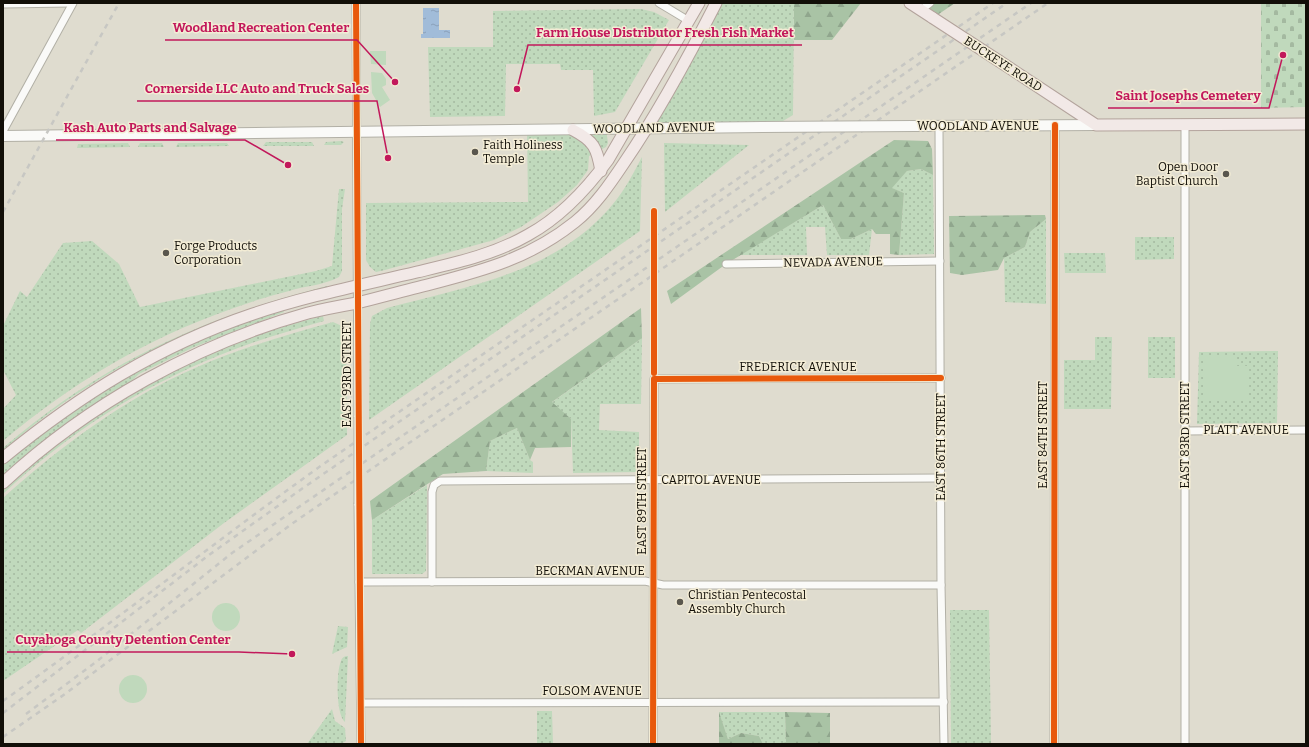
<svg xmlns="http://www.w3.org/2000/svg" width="1309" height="747" viewBox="0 0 1309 747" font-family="Bitter,serif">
	<defs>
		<pattern id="grass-dots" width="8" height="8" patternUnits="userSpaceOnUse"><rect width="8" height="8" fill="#c0d9bc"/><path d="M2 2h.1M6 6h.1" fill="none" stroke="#a4b9a0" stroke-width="1.8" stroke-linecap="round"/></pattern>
		<pattern id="forest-firs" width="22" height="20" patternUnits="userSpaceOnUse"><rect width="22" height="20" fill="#a9c3a5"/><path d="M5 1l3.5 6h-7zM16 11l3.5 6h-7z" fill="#90a68d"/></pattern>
		<pattern id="cemetery-stones" width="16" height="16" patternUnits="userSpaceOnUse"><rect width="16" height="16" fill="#c0d9bc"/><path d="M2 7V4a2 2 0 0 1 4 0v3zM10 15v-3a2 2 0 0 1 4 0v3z" fill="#a4b9a0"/></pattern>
		<pattern id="water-ripples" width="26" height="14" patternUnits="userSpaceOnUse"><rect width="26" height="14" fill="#a1bcd9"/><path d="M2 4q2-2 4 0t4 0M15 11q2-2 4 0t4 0" fill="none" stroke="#8aa0b9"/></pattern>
	</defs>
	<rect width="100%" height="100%" fill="#dfdccf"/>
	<g fill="url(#grass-dots)">
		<polygon points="716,3 794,3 793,115 773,127 648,128"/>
		<polygon points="641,9 654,12 669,20 615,112 594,116 593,70 561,70 560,64 506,64 505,116 430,117 428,47 493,47 493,11"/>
		<polygon points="606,129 608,143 606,147 589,156 588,170 577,185 558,202 521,227 494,240 385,270 376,272 370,267 366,260 366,203 528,202 527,130"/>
		<polygon points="266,142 312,142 314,146 263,146"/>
		<polygon points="326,142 341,141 344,142 341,145 324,145"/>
		<polygon points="128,143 130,147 77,148 78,144"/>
		<polygon points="140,143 162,143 164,147 138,147"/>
		<polygon points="178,143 227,143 229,146 176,147"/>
		<polygon points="664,143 749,145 665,212"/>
		<path d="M 642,157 L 640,231 L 369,420 L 370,324 L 372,316 L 387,308 C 464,288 551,273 607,211 C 622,195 632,176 642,157 Z"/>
		<polygon points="921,169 933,175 934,254 899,255 904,193 891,188 907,171"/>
		<path d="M 339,189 L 345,189 L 342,209 L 342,271 L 339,277 C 325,285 304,286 289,291 C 269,296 250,302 231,309 C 148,338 70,384 3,441 L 3,409 L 16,395 L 3,370 L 3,326 L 20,291 L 27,297 L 63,243 L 92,241 L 119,264 L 140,307 L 316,271 L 332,266 Z"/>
		<polygon points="823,205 841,239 851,239 872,229 869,255 827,255 825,227 806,227 807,255 740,255"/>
		<polygon points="1046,219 1046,304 1005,302 1004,258 1025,247 1030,232"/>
		<polygon points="1135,237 1174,237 1174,259 1135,260"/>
		<polygon points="1064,253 1105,253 1106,273 1065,273"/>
		<path d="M 327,286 L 328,289 C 283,303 236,315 192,332 C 126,359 56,403 3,451 L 3,448 C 102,363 202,318 327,286 Z"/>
		<polygon points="283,310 284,312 194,347 139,374 126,386 50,437 3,476 3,463 71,409 165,354 225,328"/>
		<path d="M 323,316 L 324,321 C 289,331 254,341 220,355 C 140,387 66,435 3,494 L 3,489 L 8,484 C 24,470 40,456 57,443 C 132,384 230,338 323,316 Z"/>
		<path d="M 333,322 L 342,326 L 346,334 L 347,435 L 224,523 L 81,633 L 78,630 L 3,681 L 3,498 C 61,446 124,399 195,368 C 240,348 286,335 333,322 Z"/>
		<polygon points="1095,337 1112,337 1111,409 1064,409 1064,360 1095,360"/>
		<rect x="1148" y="337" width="27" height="41"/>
		<polygon points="642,338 641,404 600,404 599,430 639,432 639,472 573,473 571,419 551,403"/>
		<polygon points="1278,351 1277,423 1197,424 1199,352"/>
		<polygon points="517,428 530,460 533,462 533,473 486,471 490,441"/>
		<polygon points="427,485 426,571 422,574 372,574 372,520"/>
		<polygon points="950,610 989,610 991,744 951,744"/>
		<polygon points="338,626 348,627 347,647 332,654"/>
		<path d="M 348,656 L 345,722 C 336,715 336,672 341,661 C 342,657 345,656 348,656 Z"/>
		<polygon points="332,709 335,721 345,728 346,741 341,744 307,744"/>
		<polygon points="537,711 552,711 553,744 537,744"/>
		<polygon points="719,712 785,712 786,743 763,744 759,736 741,733 728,739"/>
	</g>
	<g fill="url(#forest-firs)">
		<polygon points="794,3 861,3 832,40 794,40"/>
		<polygon points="930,3 955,3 933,18 921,10"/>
		<polygon points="894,140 928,141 932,149 933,175 921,169 907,171 892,188 904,193 899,255 890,254 890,234 876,234 872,229 851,239 841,239 823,205 726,264 671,304 667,291"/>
		<polygon points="1045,215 1046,219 1030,232 1025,247 1004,258 998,270 962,275 950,273 949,216"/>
		<polygon points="641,308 642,338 552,402 571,419 571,447 535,448 530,460 517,428 490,441 486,471 443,474 372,520 370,501"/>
		<polygon points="719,712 728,739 741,733 759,736 763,744 719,744"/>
		<polygon points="785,712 830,713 830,744 778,744 786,742"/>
	</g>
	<polygon fill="url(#cemetery-stones)" points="1261,3 1306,3 1306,107 1261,108"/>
	<g fill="#c0d9bc">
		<polygon points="370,51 386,51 386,65 371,64"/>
		<polygon points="371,72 382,73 386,79 386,85 382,87 390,100 380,107 372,93"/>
		<polygon points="1203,357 1237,357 1237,366 1248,366 1248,399 1203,399"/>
		<circle cx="226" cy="617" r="14"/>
		<circle cx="133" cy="689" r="14"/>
	</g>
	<polygon fill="url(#water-ripples)" points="423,8 439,8 439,30 450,30 450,38 421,38 421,34 423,34"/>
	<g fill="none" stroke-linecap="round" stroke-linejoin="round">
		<defs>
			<g id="minor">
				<polyline points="356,3 358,417"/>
				<polyline points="659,3 689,21"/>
				<polyline points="3,4 71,3"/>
				<polyline points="921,10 930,3"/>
				<polyline points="1185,125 1185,744"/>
				<polyline points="939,126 941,585 944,744"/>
				<polyline points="3,131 73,3"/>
				<polyline points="726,264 940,261"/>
				<polyline points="1185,431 1306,430"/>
				<polyline points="358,504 361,744"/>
				<polyline points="359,582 645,581 663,585 941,585"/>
				<polyline points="432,582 432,492 434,485 440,481 941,478"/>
				<polyline points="361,703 944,702"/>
				<polyline points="653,744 654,379 941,378"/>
				<polyline points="1054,744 1055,125"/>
			</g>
			<g id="secondary">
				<polyline points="914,126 1096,125"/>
				<polyline points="3,136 762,127"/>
			</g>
			<g id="primary">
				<polyline points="910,3 933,18"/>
				<polyline points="999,61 1096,125 1306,124"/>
				<path d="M 573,130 C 594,141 597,148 601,171"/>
				<path d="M 3,458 C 80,395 158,346 253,314 C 306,296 362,285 417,272 C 455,263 493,255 528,235 C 561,217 586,190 608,160 L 699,3"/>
				<path d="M 3,483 C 88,404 196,344 308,313 C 324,309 340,306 357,303 C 381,297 406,290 431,284 C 485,270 530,258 575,222 C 595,206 610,184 624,163 C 659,112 688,58 716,3"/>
			</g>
		</defs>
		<use href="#minor" stroke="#b2b0a6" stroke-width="9"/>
		<use href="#secondary" stroke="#b2b0a6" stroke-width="12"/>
		<use href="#primary" stroke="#b3a39c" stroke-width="13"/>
		<use href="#minor" stroke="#fafaf8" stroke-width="7"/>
		<use href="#secondary" stroke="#fafaf8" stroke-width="10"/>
		<use href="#primary" stroke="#f2e9e7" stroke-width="11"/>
		<g stroke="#c7c7c3" stroke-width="2.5" stroke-dasharray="5 5" stroke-linecap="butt">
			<polyline points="3,212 119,3"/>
			<path d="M 3,701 C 111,624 215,542 322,465 L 993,3"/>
			<polyline points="3,713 209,555 303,488 1007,3"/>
			<polyline points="26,714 96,662 232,553 1031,3"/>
			<polyline points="3,737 65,694 293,523 1048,3"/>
		</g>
		<defs>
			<polyline id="minor-bridge" points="358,417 358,504"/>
			<polyline id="secondary-bridge" points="762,127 914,126"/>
			<polyline id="primary-bridge" points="933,18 999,61"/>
		</defs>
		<use href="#minor-bridge" stroke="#b2b0a6" stroke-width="9" stroke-linecap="butt"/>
		<use href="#secondary-bridge" stroke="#b2b0a6" stroke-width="12" stroke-linecap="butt"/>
		<use href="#primary-bridge" stroke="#b3a39c" stroke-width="13" stroke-linecap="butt"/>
		<use href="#minor-bridge" stroke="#fafaf8" stroke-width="7"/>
		<use href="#secondary-bridge" stroke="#fafaf8" stroke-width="10"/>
		<use href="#primary-bridge" stroke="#f2e9e7" stroke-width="11"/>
		<defs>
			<g id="cycleway">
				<polyline points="356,3 361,744"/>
				<polyline points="654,211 654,373"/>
				<polyline points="653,744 654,379 941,378"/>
				<polyline points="1054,744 1055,125"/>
			</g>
		</defs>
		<use href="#cycleway" stroke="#f3ecd5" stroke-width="8"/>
		<use href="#cycleway" stroke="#e8590c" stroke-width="6"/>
	</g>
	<g fill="#5a574e" stroke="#f3ecd5" stroke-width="1.5">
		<circle cx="475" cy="152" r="4"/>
		<circle cx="1226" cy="174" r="4"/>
		<circle cx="166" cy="253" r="4"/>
		<circle cx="680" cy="602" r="4"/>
	</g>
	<g text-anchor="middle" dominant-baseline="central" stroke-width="3" stroke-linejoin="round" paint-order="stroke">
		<g font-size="12" fill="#120f08" stroke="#f3ecd5">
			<text transform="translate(1003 64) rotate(33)">BUCKEYE ROAD</text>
			<text x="978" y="126">WOODLAND AVENUE</text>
			<text transform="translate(654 128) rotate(-1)">WOODLAND AVENUE</text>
			<text transform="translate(833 262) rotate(-1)">NEVADA AVENUE</text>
			<text x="798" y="367">FREDERICK AVENUE</text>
			<text transform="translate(347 374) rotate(-90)">EAST 93RD STREET</text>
			<text x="1246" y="430">PLATT AVENUE</text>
			<text transform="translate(1043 435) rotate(-90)">EAST 84TH STREET</text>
			<text transform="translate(1185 435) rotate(-90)">EAST 83RD STREET</text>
			<text transform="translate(941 447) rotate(-90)">EAST 86TH STREET</text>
			<text x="711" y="480">CAPITOL AVENUE</text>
			<text transform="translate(642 501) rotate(-90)">EAST 89TH STREET</text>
			<text x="590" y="571">BECKMAN AVENUE</text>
			<text x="592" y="691">FOLSOM AVENUE</text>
		</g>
		<g font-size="12" fill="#120f08" stroke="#f3ecd5" text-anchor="start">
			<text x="483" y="145">Faith Holiness<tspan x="483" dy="14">Temple</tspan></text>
			<text x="1218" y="167" text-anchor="end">Open Door<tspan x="1218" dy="14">Baptist Church</tspan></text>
			<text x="174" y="246">Forge Products<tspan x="174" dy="14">Corporation</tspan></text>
			<text x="688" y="595">Christian Pentecostal<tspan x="688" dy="14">Assembly Church</tspan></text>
		</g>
	</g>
	<path fill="none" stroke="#c2185b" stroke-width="1.5" d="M395 82L357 40H165M517 89L528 45H802M388 158L377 101H137M1283 55L1269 108H1108M288 165L245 140H56M292 654L239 652H7"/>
	<g fill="#c2185b" stroke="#f3ecd5" stroke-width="1.5">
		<circle cx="395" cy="82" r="4"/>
		<circle cx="517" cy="89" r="4"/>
		<circle cx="388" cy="158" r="4"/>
		<circle cx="1283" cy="55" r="4"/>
		<circle cx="288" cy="165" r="4"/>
		<circle cx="292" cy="654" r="4"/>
	</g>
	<g font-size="13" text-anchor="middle" font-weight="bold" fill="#c2185b" stroke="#f3ecd5" stroke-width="3" stroke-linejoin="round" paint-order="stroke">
		<text x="261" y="32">Woodland Recreation Center</text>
		<text x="665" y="37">Farm House Distributor Fresh Fish Market</text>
		<text x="257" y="93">Cornerside LLC Auto and Truck Sales</text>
		<text x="1188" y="100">Saint Josephs Cemetery</text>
		<text x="150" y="132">Kash Auto Parts and Salvage</text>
		<text x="123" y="644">Cuyahoga County Detention Center</text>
	</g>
	<rect width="1309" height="747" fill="none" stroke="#120f08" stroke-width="8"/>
</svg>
